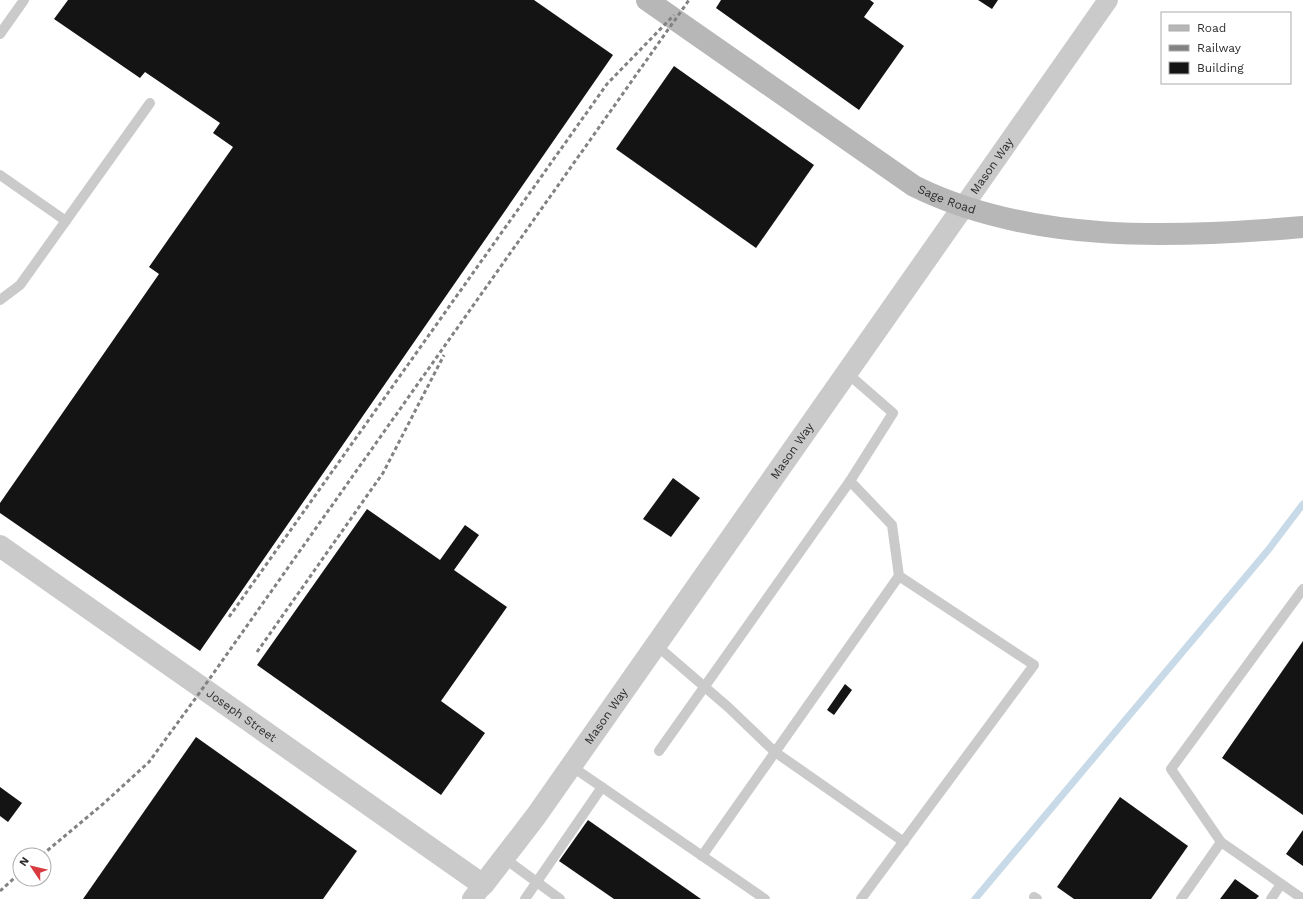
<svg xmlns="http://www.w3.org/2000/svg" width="1303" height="899" viewBox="0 0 1303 899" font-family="'Work Sans',sans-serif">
	<rect width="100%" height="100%" fill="#fff"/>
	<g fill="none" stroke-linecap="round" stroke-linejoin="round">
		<polyline stroke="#c8dae8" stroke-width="7" points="975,899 1269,549 1303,504"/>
	</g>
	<g fill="#141414">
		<polygon points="68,0 534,0 613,55 200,651 0,513 0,503 159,274 149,267 233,147 213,133 220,123 145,72 140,78 54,19"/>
		<polygon points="721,0 870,0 874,3 864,17 904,46 859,110 716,8"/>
		<polygon points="978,0 998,0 992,9"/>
		<polygon points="674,66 814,165 756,248 616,149"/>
		<polygon points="673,478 700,498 671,537 643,519"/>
		<polygon points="367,509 440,560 465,525 479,535 454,570 507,607 441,701 485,733 441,795 257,665"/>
		<polygon points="1303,641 1303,815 1222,758"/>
		<polygon points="845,684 852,690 834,715 827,710"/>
		<polygon points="196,737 357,851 323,899 83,899"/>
		<polygon points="0,787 22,803 8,822 0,816"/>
		<polygon points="1120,797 1188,846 1151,899 1074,899 1057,887"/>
		<polygon points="588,820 701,899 614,899 559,861"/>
		<polygon points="1303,830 1303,866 1286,854"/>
		<polygon points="1235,879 1259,896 1256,899 1220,899"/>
	</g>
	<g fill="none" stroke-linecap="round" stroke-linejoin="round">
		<g stroke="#cacaca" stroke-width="10">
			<polyline points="0,34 24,0"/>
			<polyline points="0,175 66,221"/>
			<polyline points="0,300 20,285 150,103"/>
			<polyline points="847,373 893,413 850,481"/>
			<polyline points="1303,589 1171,769 1221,842 1303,899"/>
			<polyline points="656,645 728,707 775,752 904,842"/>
			<polyline points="659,751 850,481 892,525 899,576"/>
			<polyline points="571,766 765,899"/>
			<polyline points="702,856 899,576 1034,665 861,899"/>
			<polyline points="504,858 560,899"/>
			<polyline points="1034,897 1037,899"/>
			<polyline points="525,899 602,787"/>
			<polyline points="1181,899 1221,842"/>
			<polyline points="1271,899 1281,884"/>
		</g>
		<g stroke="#cacaca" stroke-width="20">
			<path id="s1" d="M 963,207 L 1108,0"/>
			<polyline points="472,899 483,885"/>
		</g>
		<path stroke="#cacaca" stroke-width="22" id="s2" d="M 0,546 L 483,885 L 536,816 L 963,207"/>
		<path stroke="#b7b7b7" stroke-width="22" id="s3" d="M 647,0 L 914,186 C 1031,244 1176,238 1303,227"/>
		<g stroke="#828282" stroke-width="3" stroke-dasharray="4 3" stroke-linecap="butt">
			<polyline points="229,617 607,84 674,15"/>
			<polyline points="257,652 383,473 444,355"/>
			<polyline points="42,855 103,804 149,762 203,688 689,0"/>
			<polyline points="0,891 20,873"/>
		</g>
	</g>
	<g text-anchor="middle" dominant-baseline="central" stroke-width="4" stroke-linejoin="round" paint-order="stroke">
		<g font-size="12" fill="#2d2d2d" stroke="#fff">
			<text stroke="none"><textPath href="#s1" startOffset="50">Mason Way</textPath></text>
			<text stroke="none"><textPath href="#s3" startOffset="361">Sage Road</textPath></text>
			<text stroke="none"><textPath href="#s2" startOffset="1123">Mason Way</textPath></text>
			<text stroke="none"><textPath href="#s2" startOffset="295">Joseph Street</textPath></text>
			<text stroke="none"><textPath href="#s2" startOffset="799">Mason Way</textPath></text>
		</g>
	</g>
	<rect x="1161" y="12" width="130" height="72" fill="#ffffff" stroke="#ababab"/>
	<rect x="1169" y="25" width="20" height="6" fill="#b7b7b7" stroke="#ababab"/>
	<text x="1197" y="32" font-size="12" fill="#2d2d2d">Road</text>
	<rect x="1169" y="45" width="20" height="6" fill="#828282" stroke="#ababab"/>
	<text x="1197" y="52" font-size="12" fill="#2d2d2d">Railway</text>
	<rect x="1169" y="62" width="20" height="12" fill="#141414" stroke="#ababab"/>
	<text x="1197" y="72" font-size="12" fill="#2d2d2d">Building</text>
	<g transform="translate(32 867) rotate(305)"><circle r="19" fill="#ffffff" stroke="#ababab"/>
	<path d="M0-3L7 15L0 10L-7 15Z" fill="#d83a3f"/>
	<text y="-6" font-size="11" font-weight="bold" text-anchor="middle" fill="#2d2d2d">N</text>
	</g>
</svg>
